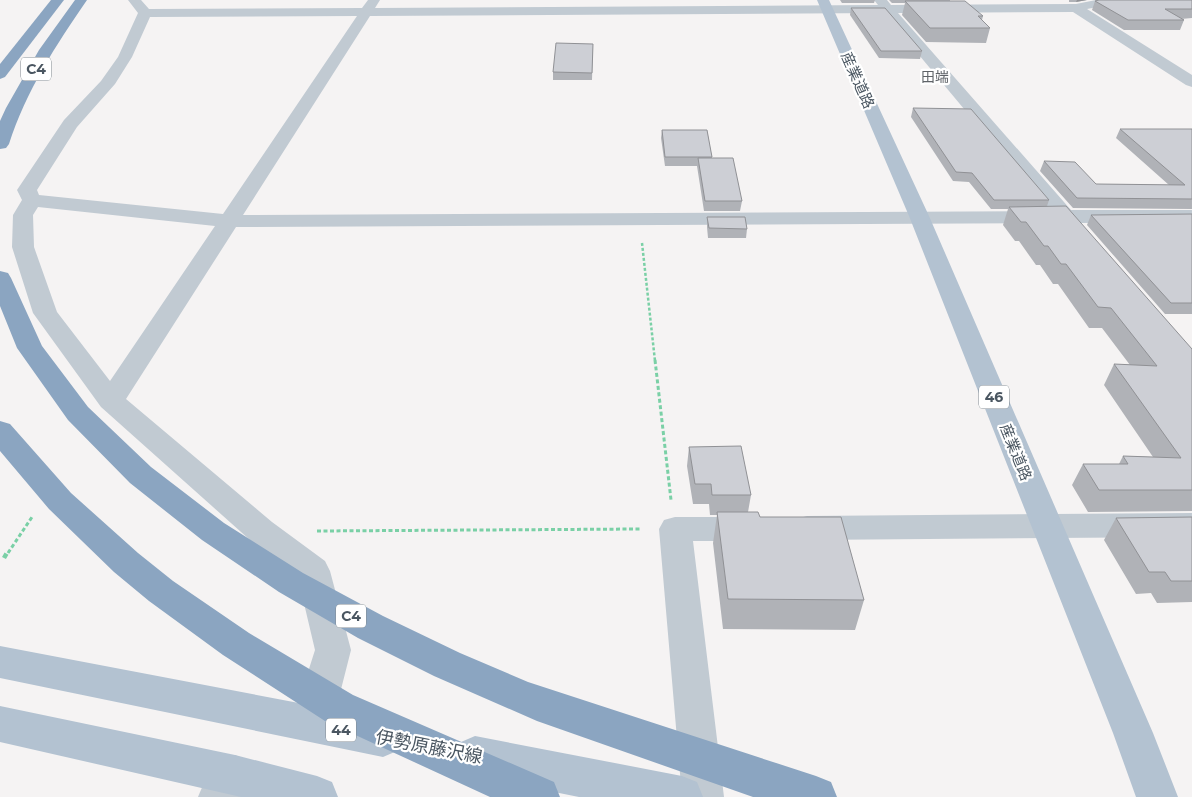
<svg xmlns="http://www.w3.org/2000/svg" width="1192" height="797" viewBox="0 0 1192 797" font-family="Montserrat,'Noto Sans JP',sans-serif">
	<rect width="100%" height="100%" fill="#f5f3f3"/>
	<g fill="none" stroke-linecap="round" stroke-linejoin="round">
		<polyline stroke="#7ad0a6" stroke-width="2.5" stroke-dasharray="3 2" stroke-linecap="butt" points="642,243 655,361"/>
		<g stroke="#7ad0a6" stroke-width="3" stroke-dasharray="4 2.5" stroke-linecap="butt">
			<polyline points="655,360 671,500"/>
			<polyline points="317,531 640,529"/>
			<polyline points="8,553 32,517"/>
		</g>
		<polyline stroke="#7ad0a6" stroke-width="4.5" stroke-dasharray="5 3" stroke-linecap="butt" points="4,558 8,551"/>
		<g fill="#c1cad2" fill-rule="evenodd">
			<path d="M 128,0 L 141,0 L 149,9 L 362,8 L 368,0 L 380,0 L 375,8 L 878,5 L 874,0 L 887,0 L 891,5 L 1076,4 L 1096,0 L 1120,0 L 1118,3 L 1087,9 L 1192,75 L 1192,87 L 1186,85 L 1073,12 L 898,13 L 1071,210 L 1192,210 L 1192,222 L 1081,223 L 1082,225 L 1079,229 C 1070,232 1065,230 1059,223 L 236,227 L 126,399 L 272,522 L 325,561 L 330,571 L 351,650 L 335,713 L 329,726 L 315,731 L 301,726 L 295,713 L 315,650 L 298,578 L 250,540 L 101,407 L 33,313 L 12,247 L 13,215 L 22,200 L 17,190 L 64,120 L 101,81 L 118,57 L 138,13 ZM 884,13 L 1049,211 L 243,215 L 370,16 ZM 357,16 L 223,214 L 39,195 L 37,190 L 77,127 L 115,84 L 132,57 L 150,17 ZM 38,207 L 215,226 L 110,381 L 57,312 L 34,247 L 33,215 Z"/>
			<polygon points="1192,513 1192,537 807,540 796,537 791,528 796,519 807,516"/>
			<polygon points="675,517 751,517 762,520 767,529 762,538 751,541 693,541 724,797 682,797 659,529 664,520"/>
			<path d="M 235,755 L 250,761 L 256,775 L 244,797 L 198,797 C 206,777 214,763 235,755 Z"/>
		</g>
		<g fill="#b3c2d1" fill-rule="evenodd">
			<polygon points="817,0 829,0 929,216 1153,733 1178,797 1136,797 1113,733 909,216"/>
			<polygon points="0,646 383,719 397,725 403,738 397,751 383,757 0,678"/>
			<polygon points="0,706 235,755 317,776 332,782 338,797 241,797 0,742"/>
			<polygon points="475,736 682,776 697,782 703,797 579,797 475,776 461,770 455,756 461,742"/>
		</g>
		<g fill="#8ba5c1" fill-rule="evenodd">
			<polygon points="51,0 64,0 5,77 0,79 0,64"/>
			<path d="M 75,0 L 87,0 C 56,45 26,91 9,144 L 6,148 L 0,149 L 0,121 L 6,108 L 39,50 Z"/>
			<polygon points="0,271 8,273 11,278 42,346 88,407 151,467 224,523 303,573 383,616 460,653 528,682 816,776 831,782 837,797 753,797 537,721 434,676 358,638 279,592 202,540 130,483 68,420 17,348 0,306"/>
			<polygon points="0,421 10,424 71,493 138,553 173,581 249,633 353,695 554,782 560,797 490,797 325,721 223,655 149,601 114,572 49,509 0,451"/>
		</g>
	</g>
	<g fill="#b0b2b7">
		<polygon points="840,0 875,0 874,3 842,3"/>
		<polygon points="889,0 950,0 950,1 983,16 982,20 990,28 986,43 926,42 902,15 905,3 892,3"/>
		<polygon points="1069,0 1087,0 1076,2 1069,2"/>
		<polygon points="1192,0 1192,18 1181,19 1184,20 1180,30 1124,30 1092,10 1095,1"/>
		<polygon points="851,8 922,51 920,59 879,58 850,15"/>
		<polygon points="593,44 592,80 553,80 553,72"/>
		<polygon points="913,108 1049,200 1047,206 1192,349 1192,511 1088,512 1072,485 1083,464 1119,464 1123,456 1153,457 1104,385 1114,364 1130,365 1102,328 1089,328 1058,284 1053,284 1040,265 1036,265 1019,241 1015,241 1003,225 1008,209 991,209 969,182 953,181 911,117"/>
		<polygon points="1120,129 1192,129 1192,209 1073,208 1040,171 1044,161 1096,184 1169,185 1116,138"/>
		<polygon points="662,130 707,130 712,158 742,201 740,211 704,211 697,166 665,166 661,138"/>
		<polygon points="1192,214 1192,314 1165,314 1087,225 1091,215"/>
		<polygon points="707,217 747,229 746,238 708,238 707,227"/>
		<polygon points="689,447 751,495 748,512 760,517 864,600 855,630 723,629 713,543 717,515 710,515 709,504 693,504 687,466"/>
		<polygon points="1192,517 1192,602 1157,603 1151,593 1136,594 1104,540 1116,518"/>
	</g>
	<polygon fill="#909195" points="1077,0 1087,0 1076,2"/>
	<g fill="#cdcfd5" stroke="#909195">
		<polygon points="1099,0 1192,0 1192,9 1165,9 1184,20 1128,20 1095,1"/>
		<polygon points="905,1 965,1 983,16 978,16 990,28 930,28"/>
		<polygon points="851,8 885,8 922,51 881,51"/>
		<polygon points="556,43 593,44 592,73 553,72"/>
		<polygon points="913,108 971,109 1049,200 994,200 972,173 956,172"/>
		<polygon points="1120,129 1192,129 1192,199 1077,198 1044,161 1075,162 1096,184 1185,185"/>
		<polygon points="662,130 707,130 712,157 665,157"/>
		<polygon points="698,158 733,158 742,201 705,201"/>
		<polygon points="1066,206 1192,349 1192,490 1099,490 1083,464 1128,464 1123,456 1181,458 1114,364 1157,366 1111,308 1098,307 1066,264 1061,264 1048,246 1044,246 1026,222 1021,222 1009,207"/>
		<polygon points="1192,214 1192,303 1171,303 1091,215"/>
		<polygon points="707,217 745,217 747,229 709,228"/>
		<polygon points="741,446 751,495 712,495 711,484 695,484 689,447"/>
		<polygon points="717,512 758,512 760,517 841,517 864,600 728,599"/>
		<polygon points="1192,517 1192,581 1171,581 1165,572 1149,572 1116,518"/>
	</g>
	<g text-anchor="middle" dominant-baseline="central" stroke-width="4.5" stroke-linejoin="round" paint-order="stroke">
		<g fill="#fff" stroke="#808990" stroke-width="1">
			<rect x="21" y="57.5" width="30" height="23" rx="4"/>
			<rect x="979" y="385.5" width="30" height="23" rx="4"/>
			<rect x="336" y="604.5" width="30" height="23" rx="4"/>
			<rect x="326" y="718.5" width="30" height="23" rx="4"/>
		</g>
		<g font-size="14" font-weight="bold" fill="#4a5661">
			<text x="36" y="69">C4</text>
			<text x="994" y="397">46</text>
			<text x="351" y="616">C4</text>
			<text x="341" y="730">44</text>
		</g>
		<g font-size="14" fill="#5f6368" stroke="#fff">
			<text x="935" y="77">田端</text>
		</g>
		<g font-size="15" fill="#4a5661" stroke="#fff">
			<text transform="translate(858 80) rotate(66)">産業道路</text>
			<text transform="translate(1016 452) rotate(68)">産業道路</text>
		</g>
		<g font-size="18" fill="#4a5661" stroke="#fff">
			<text transform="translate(429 747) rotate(11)">伊勢原藤沢線</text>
		</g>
	</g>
</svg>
